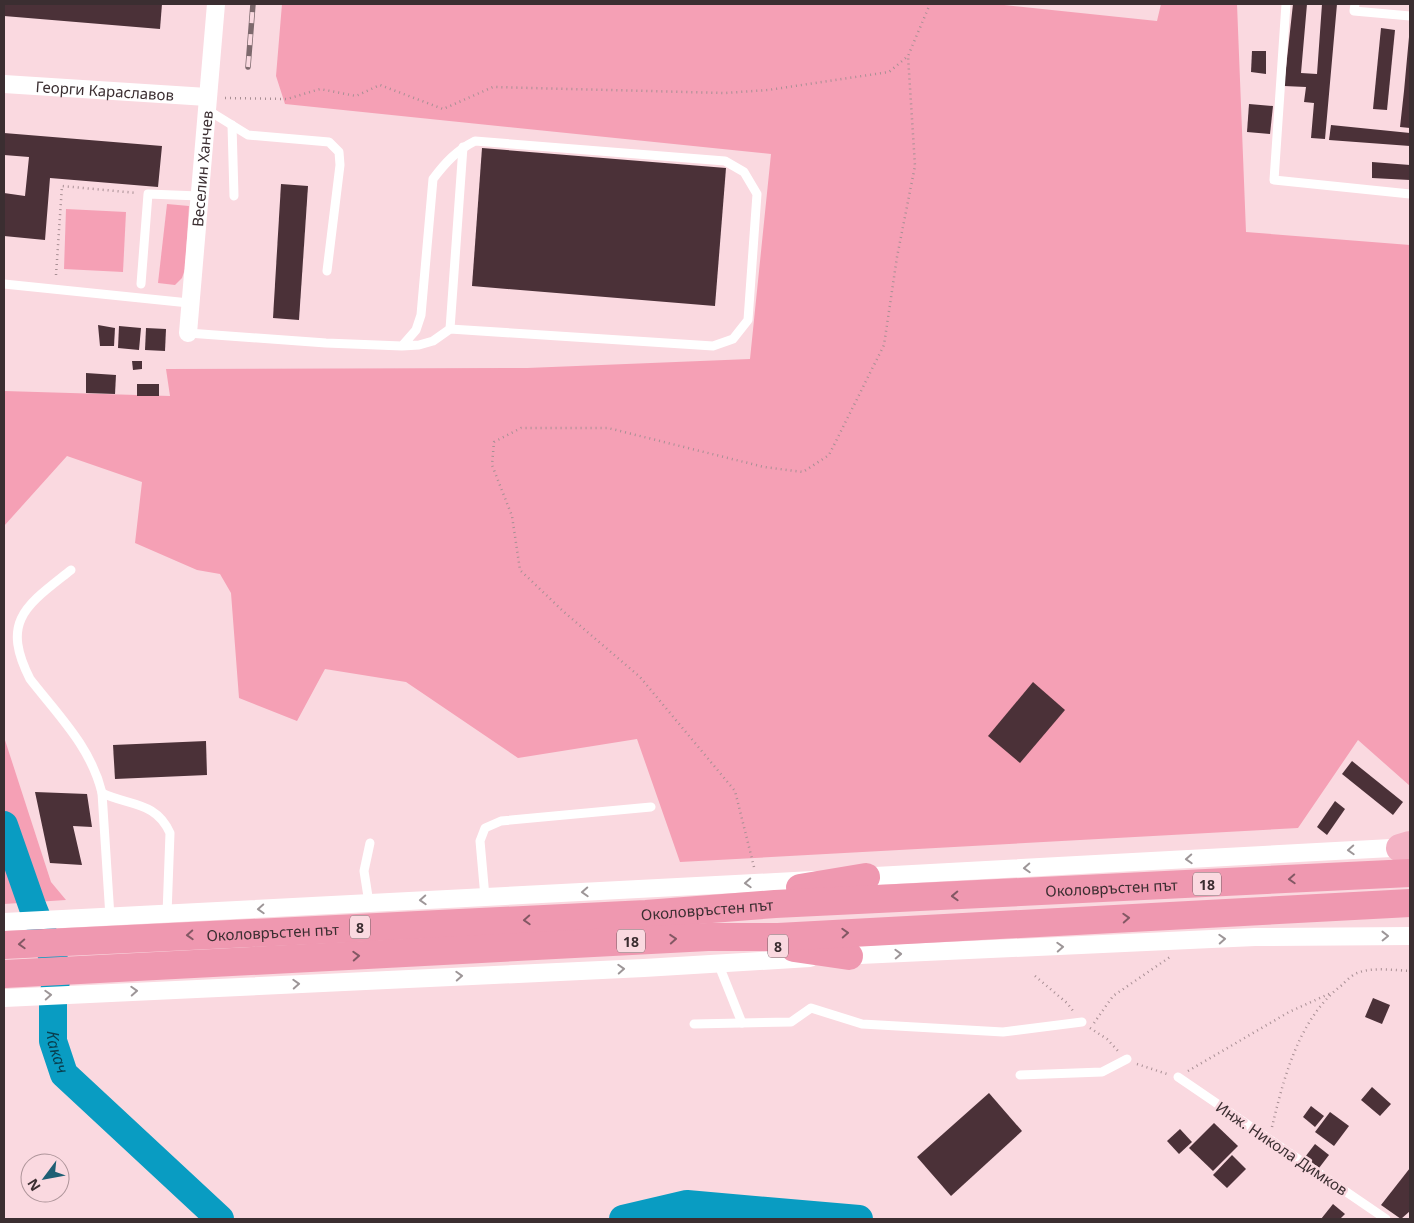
<svg xmlns="http://www.w3.org/2000/svg" width="1414" height="1223" viewBox="0 0 1414 1223" font-family="'Noto Sans',sans-serif">
	<rect width="100%" height="100%" fill="#fad9e0"/>
	<g fill="#f5a0b5">
		<polygon points="282,4 995,4 1157,21 1161,4 1237,4 1246,232 1410,245 1410,786 1358,740 1298,828 680,862 637,739 518,758 406,682 325,669 297,721 239,698 231,593 220,574 197,570 135,543 142,482 67,456 4,526 4,391 170,396 166,369 527,368 750,359 771,154 285,104 276,76"/>
		<polygon points="167,204 189,206 185,269 182,278 175,285 158,283"/>
		<polygon points="66,209 126,212 123,272 64,269"/>
		<polygon points="4,737 51,882 66,900 4,904"/>
	</g>
	<g fill="none" stroke-linecap="round" stroke-linejoin="round">
		<g stroke="#099cc2" stroke-width="28">
			<path id="s1" d="M 4,825 L 33,908 L 58,970 L 53,998 L 53,1041 L 64,1074 L 220,1219"/>
			<polyline points="623,1219 687,1204 859,1219"/>
		</g>
	</g>
	<g fill="#4b3138">
		<polygon points="4,4 162,4 160,29 4,16"/>
		<polygon points="1293,4 1307,4 1301,73 1317,74 1322,4 1337,4 1325,139 1311,138 1314,103 1304,102 1306,87 1284,86"/>
		<polygon points="1381,28 1395,30 1387,110 1373,109"/>
		<polygon points="1409,37 1410,128 1400,127 1404,91"/>
		<polygon points="1252,51 1266,51 1266,74 1251,72"/>
		<polygon points="1249,104 1273,106 1270,134 1247,132"/>
		<polygon points="1331,125 1410,133 1410,146 1329,140"/>
		<polygon points="4,133 162,146 158,187 50,178 45,240 4,236 4,193 25,196 29,157 4,155"/>
		<polygon points="482,148 726,168 715,306 472,286"/>
		<polygon points="1372,162 1410,165 1410,180 1372,178"/>
		<polygon points="281,184 308,186 299,320 273,318"/>
		<polygon points="98,325 115,328 114,346 100,346"/>
		<polygon points="119,326 141,328 139,350 118,348"/>
		<polygon points="146,328 166,329 165,351 145,350"/>
		<polygon points="132,361 142,361 142,369 133,370"/>
		<polygon points="86,373 116,375 115,394 86,393"/>
		<rect x="137" y="384" width="22" height="12"/>
		<polygon points="1033,682 1065,710 1020,763 988,736"/>
		<polygon points="206,741 207,775 115,779 113,745"/>
		<polygon points="1352,761 1403,802 1393,815 1342,774"/>
		<polygon points="35,792 87,794 92,827 73,826 82,865 50,863"/>
		<polygon points="1335,801 1345,809 1327,835 1317,827"/>
		<polygon points="1373,998 1390,1005 1382,1024 1365,1017"/>
		<polygon points="1372,1087 1391,1104 1380,1116 1361,1100"/>
		<polygon points="989,1093 1022,1131 951,1196 917,1157"/>
		<polygon points="1311,1106 1324,1116 1315,1127 1303,1117"/>
		<polygon points="1330,1112 1349,1126 1334,1146 1315,1132"/>
		<polygon points="1214,1123 1238,1146 1213,1171 1189,1148"/>
		<polygon points="1180,1129 1192,1142 1179,1154 1167,1141"/>
		<polygon points="1315,1144 1329,1155 1319,1168 1305,1157"/>
		<polygon points="1232,1155 1246,1169 1227,1188 1213,1175"/>
		<polygon points="1410,1168 1410,1211 1401,1219 1381,1205"/>
		<polygon points="1333,1204 1345,1214 1340,1219 1321,1219"/>
	</g>
	<g fill="none" stroke-linecap="round" stroke-linejoin="round">
		<g stroke="#a88f94" stroke-width="2.5" stroke-dasharray="1 4" stroke-linecap="butt">
			<polyline points="225,98 287,99 320,89 356,96 380,85 443,109 493,87 725,93 768,90 889,72 908,56 930,4"/>
			<polyline points="56,275 62,186 137,193"/>
			<polyline points="754,867 735,791 640,677 564,612 520,570 512,516 492,465 494,442 521,428 608,428 764,467 803,472 829,455 884,345 897,257 915,166 908,56"/>
			<polyline points="1035,976 1067,1003 1074,1012"/>
			<polyline points="1094,1023 1113,996 1170,957"/>
			<polyline points="1090,1028 1107,1039 1118,1051"/>
			<polyline points="1137,1064 1167,1074"/>
			<polyline points="1188,1071 1289,1012 1331,993"/>
			<path d="M 1272,1127 C 1284,1077 1299,1018 1342,985 C 1346,981 1352,975 1357,973 C 1372,967 1394,970 1410,971"/>
		</g>
		<g stroke="#fff" stroke-width="9">
			<polyline points="1286,4 1274,180 1410,194"/>
			<polyline points="1355,4 1354,11 1410,16"/>
			<polyline points="206,109 248,135 329,142 339,152 340,165 327,271"/>
			<polyline points="232,125 234,196"/>
			<polyline points="4,284 189,303"/>
			<polyline points="141,284 148,194 199,196"/>
			<polyline points="450,329 463,147"/>
			<path d="M 188,333 L 326,343 L 402,346 L 419,345 L 433,341 L 450,329 L 713,346 L 733,339 L 748,320 L 757,194 L 744,172 L 725,161 L 475,141 C 457,150 445,163 433,179 L 421,315 L 416,330 L 402,346"/>
			<path d="M 71,570 C 27,605 0,620 30,679 C 58,715 91,747 102,793 L 110,917"/>
			<path d="M 102,793 C 129,806 156,801 170,833 L 167,914"/>
			<polyline points="485,897 480,841 485,828 501,821 651,807"/>
			<polyline points="369,903 364,871 370,843"/>
			<polyline points="718,963 742,1023"/>
			<polyline points="694,1024 791,1022 811,1008 862,1024 1003,1032 1082,1022"/>
			<polyline points="1020,1075 1102,1072 1127,1059"/>
			<polyline points="1178,1077 1386,1219"/>
		</g>
		<g stroke="#fff" stroke-width="18">
			<path id="s2" d="M 4,84 L 207,97"/>
			<path id="s3" d="M 188,333 L 216,4"/>
			<polyline points="857,877 1410,847"/>
			<polyline points="4,922 813,880"/>
			<polyline points="838,956 1255,937 1410,936"/>
			<polyline points="4,998 644,968 810,958"/>
		</g>
		<polyline stroke="#f3b2c4" stroke-width="28" points="1400,848 1410,845"/>
		<g stroke="#ef98b0" stroke-width="28">
			<polyline points="800,888 866,877"/>
			<path id="s4" d="M 4,945 L 646,914 L 775,904 L 1410,873"/>
			<polyline points="794,948 849,956"/>
			<polyline points="4,974 708,937 778,937 1410,903"/>
		</g>
		<defs>
			<polyline id="rail" points="248,67 253,4"/>
		</defs>
		<use href="#rail" stroke="#7d696d" stroke-width="5.5"/>
		<use href="#rail" stroke="#fad9e0" stroke-width="4" stroke-dasharray="11" stroke-linecap="butt"/>
	</g>
	<defs><path id="oneway-chevron" d="M-2-3.5L2.5 0L-2 3.5" fill="none" stroke-width="1.6" stroke-linecap="round" stroke-linejoin="round" transform="scale(1.25)"/></defs>
	<g stroke="#9d9698">
		<use href="#oneway-chevron" transform="translate(1351 850) rotate(177)"/>
		<use href="#oneway-chevron" transform="translate(1189 859) rotate(177)"/>
		<use href="#oneway-chevron" transform="translate(1027 868) rotate(177)"/>
		<use href="#oneway-chevron" transform="translate(748 883) rotate(177)"/>
		<use href="#oneway-chevron" transform="translate(585 892) rotate(177)"/>
		<use href="#oneway-chevron" transform="translate(423 900) rotate(177)"/>
		<use href="#oneway-chevron" transform="translate(261 909) rotate(177)"/>
		<use href="#oneway-chevron" transform="translate(1385 936) rotate(-1)"/>
		<use href="#oneway-chevron" transform="translate(1222 939) rotate(-3)"/>
		<use href="#oneway-chevron" transform="translate(1060 947) rotate(-3)"/>
		<use href="#oneway-chevron" transform="translate(898 954) rotate(-2)"/>
		<use href="#oneway-chevron" transform="translate(621 969) rotate(-3)"/>
		<use href="#oneway-chevron" transform="translate(459 976) rotate(-3)"/>
		<use href="#oneway-chevron" transform="translate(296 984) rotate(-3)"/>
		<use href="#oneway-chevron" transform="translate(134 991) rotate(-3)"/>
		<use href="#oneway-chevron" transform="translate(48 995) rotate(-3)"/>
	</g>
	<g stroke="#835864">
		<use href="#oneway-chevron" transform="translate(1292 879) rotate(177)"/>
		<use href="#oneway-chevron" transform="translate(955 896) rotate(178)"/>
		<use href="#oneway-chevron" transform="translate(1126 918) rotate(-3)"/>
		<use href="#oneway-chevron" transform="translate(527 920) rotate(177)"/>
		<use href="#oneway-chevron" transform="translate(845 933) rotate(-3)"/>
		<use href="#oneway-chevron" transform="translate(190 935) rotate(177)"/>
		<use href="#oneway-chevron" transform="translate(673 939) rotate(-4)"/>
		<use href="#oneway-chevron" transform="translate(22 944) rotate(177)"/>
		<use href="#oneway-chevron" transform="translate(356 956) rotate(-3)"/>
	</g>
	<g text-anchor="middle" dominant-baseline="central" stroke-width="5" stroke-linejoin="round" paint-order="stroke">
		<g fill="#fad9e0" stroke="#746166" stroke-width="1">
			<rect x="1193" y="872.5" width="28" height="23" rx="4"/>
			<rect x="350" y="915.5" width="20" height="23" rx="4"/>
			<rect x="617" y="929.5" width="28" height="23" rx="4"/>
			<rect x="768" y="934.5" width="20" height="23" rx="4"/>
		</g>
		<g font-size="14" font-weight="bold" fill="#3b2e31">
			<text x="1207" y="884">18</text>
			<text x="360" y="927">8</text>
			<text x="631" y="941">18</text>
			<text x="778" y="946">8</text>
		</g>
		<g font-size="15" fill="#3b2e31" stroke="#fad9e0">
			<text stroke="none"><textPath href="#s2" startOffset="101">Георги Караславов</textPath></text>
			<text stroke="none"><textPath href="#s3" startOffset="165">Веселин Ханчев</textPath></text>
			<text stroke="none"><textPath href="#s4" startOffset="1109">Околовръстен път</textPath></text>
			<text stroke="none"><textPath href="#s4" startOffset="704">Околовръстен път</textPath></text>
			<text stroke="none"><textPath href="#s4" startOffset="269">Околовръстен път</textPath></text>
			<text transform="translate(1282 1148) rotate(34)">Инж. Никола Димков</text>
		</g>
		<g font-size="16" font-style="italic" fill="#093f4f" stroke="#fad9e0">
			<text stroke="none"><textPath href="#s1" startOffset="238">Какач</textPath></text>
		</g>
	</g>
	<rect width="1414" height="1223" fill="none" stroke="#3b2e31" stroke-width="10"/>
	<g transform="translate(45 1178) rotate(238)"><circle r="24" fill="#fad9e0" stroke="#ae959a"/>
	<path d="M0-4L9 19L0 12L-9 19Z" fill="#1e5f74"/>
	<text y="-8" font-size="14" font-weight="bold" text-anchor="middle" fill="#3b2e31">N</text>
	</g>
</svg>
